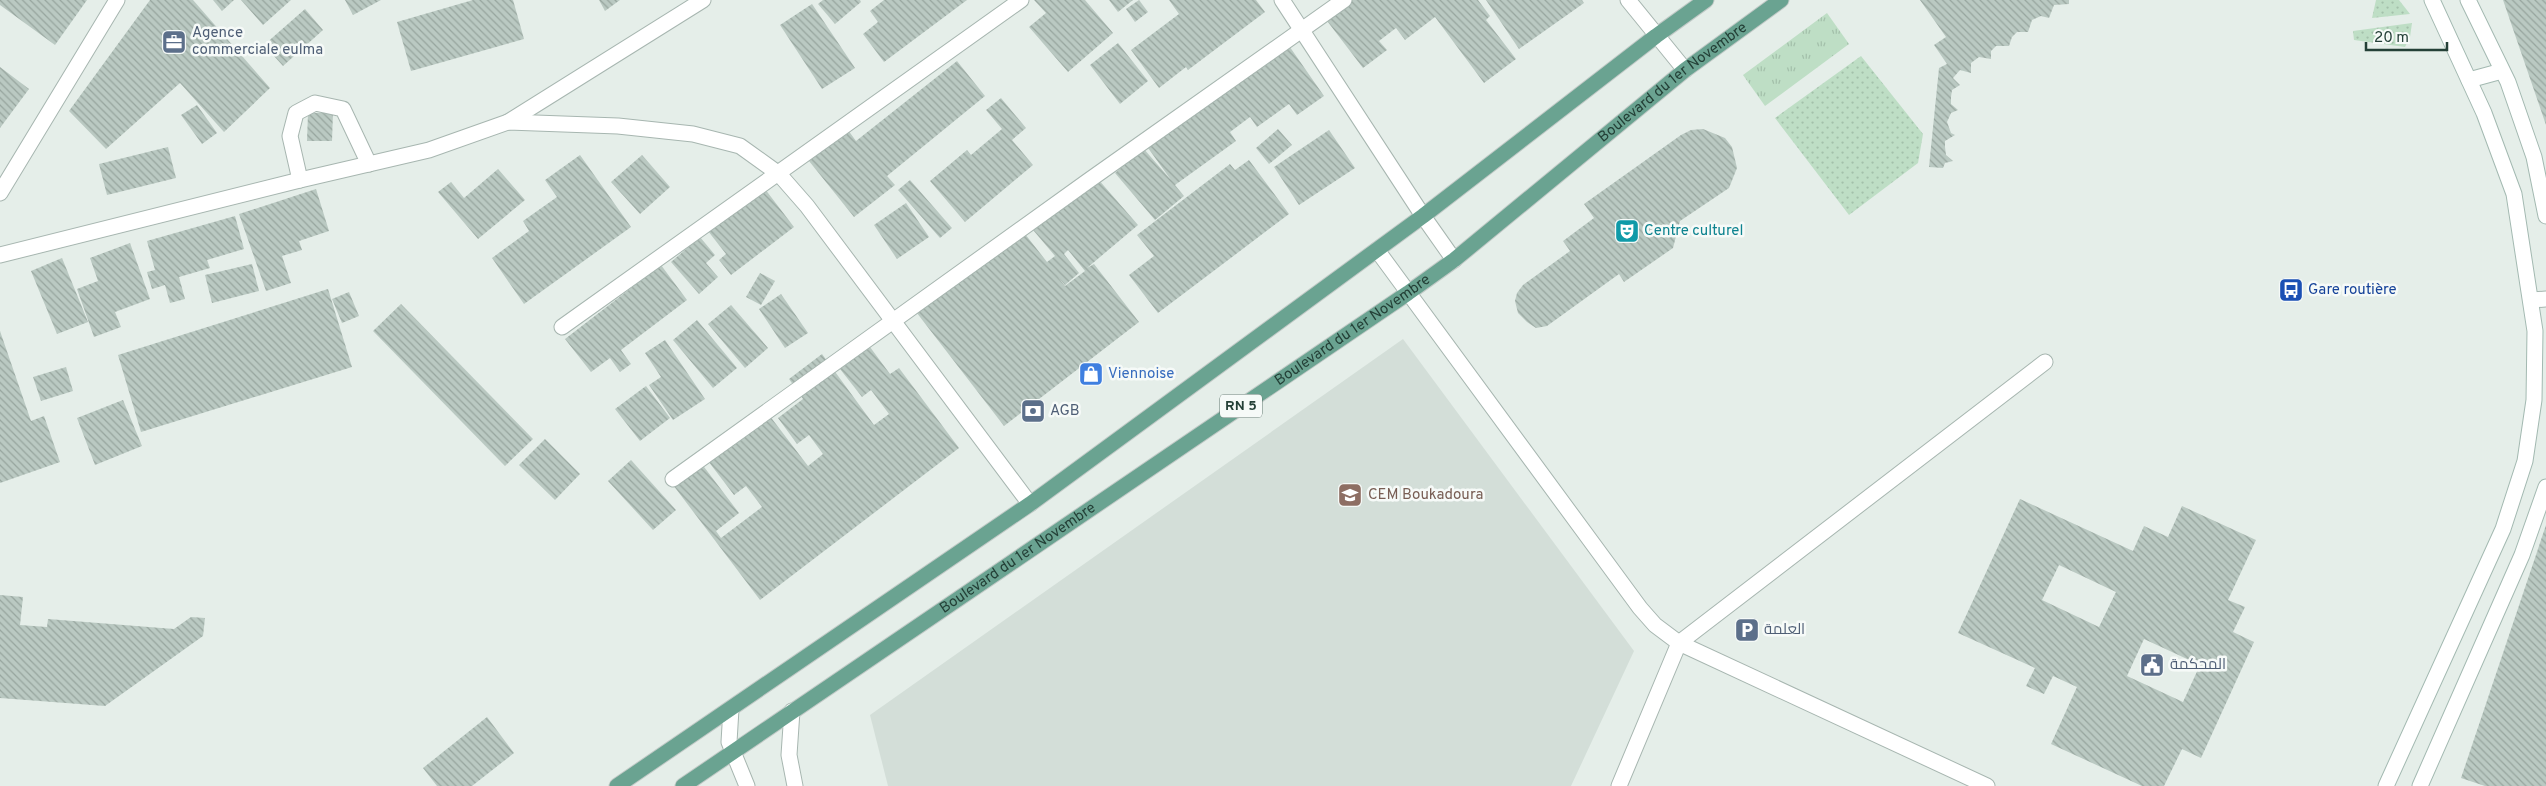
<svg xmlns="http://www.w3.org/2000/svg" width="2546" height="786" viewBox="0 0 2546 786" font-family="Overpass,Cairo,sans-serif">
	<defs>
		<pattern id="grass-tufts" width="24" height="20" patternUnits="userSpaceOnUse" patternTransform="scale(1.25)"><rect width="24" height="20" fill="#bedec5"/><path d="M3 7l-1-3M5 7V3M7 7l1-3M15 17l-1-3M17 17v-4M19 17l1-3" fill="none" stroke="#a3c0aa"/></pattern>
		<pattern id="garden-dots" width="8" height="8" patternUnits="userSpaceOnUse" patternTransform="scale(1.25)"><rect width="8" height="8" fill="#bedec5"/><path d="M2 2h.1M6 6h.1" fill="none" stroke="#a3c0aa" stroke-width="1.8" stroke-linecap="round"/></pattern>
		<pattern id="building-back-hatch" width="6" height="6" patternUnits="userSpaceOnUse" patternTransform="scale(1.25)"><rect width="6" height="6" fill="#bac9c2"/><path d="M-1 5l2 2M0 0l6 6M5-1l2 2" fill="none" stroke="#97a59e"/></pattern>
	</defs>
	<rect width="100%" height="100%" fill="#e5eee9"/>
	<polygon fill="#d3ded8" points="1403,339 1634,651 1571,786 888,786 870,715"/>
	<polygon fill="url(#grass-tufts)" points="1827,13 1849,44 1765,106 1743,75"/>
	<g fill="url(#garden-dots)">
		<polygon points="2376,0 2399,0 2410,14 2372,18"/>
		<polygon points="2412,23 2410,37 2405,47 2354,40 2353,31"/>
		<polygon points="1861,56 1923,134 1918,163 1849,215 1775,118"/>
	</g>
	<g fill="url(#building-back-hatch)" fill-rule="evenodd">
		<polygon points="0,0 87,0 55,45 0,5"/>
		<polygon points="150,0 193,0 270,88 224,132 180,83 106,149 69,111"/>
		<polygon points="213,0 234,0 222,11"/>
		<polygon points="241,0 291,0 263,25"/>
		<polygon points="345,0 381,0 353,15"/>
		<polygon points="473,0 513,0 524,39 411,71 397,22"/>
		<polygon points="599,0 620,0 605,11"/>
		<polygon points="823,0 860,0 861,2 835,24 818,4"/>
		<polygon points="884,0 967,0 884,62 863,34 878,22 870,11"/>
		<polygon points="1034,0 1085,0 1113,33 1068,72 1029,27 1046,13"/>
		<polygon points="1109,0 1133,0 1118,12"/>
		<polygon points="1139,0 1148,12 1135,22 1126,9"/>
		<polygon points="1169,0 1256,0 1265,12 1188,70 1186,67 1159,88 1131,50 1179,14"/>
		<polygon points="1338,0 1478,0 1490,16 1486,20 1516,59 1484,83 1435,17 1405,40 1396,28 1379,41 1387,50 1363,68 1321,13"/>
		<polygon points="1486,0 1582,0 1584,3 1519,49"/>
		<polygon points="1920,0 2069,0 2069,4 2054,5 2049,18 2041,16 2032,20 2028,32 2017,32 2012,37 2009,46 1996,46 1991,51 1991,59 1979,57 1971,63 1971,73 1960,70 1953,78 1960,85 1952,90 1951,97 1951,104 1958,110 1951,113 1947,122 1951,133 1955,135 1945,141 1945,147 1946,155 1953,161 1945,163 1943,168 1929,167 1939,68 1947,64 1934,45 1946,37"/>
		<polygon points="2503,0 2546,0 2546,125"/>
		<polygon points="812,4 855,68 822,89 780,25"/>
		<polygon points="305,9 323,30 283,66 264,45"/>
		<polygon points="1285,40 1324,96 1297,115 1289,104 1257,127 1250,117 1230,132 1236,141 1175,185 1184,196 1155,220 1115,173 1143,148 1171,180 1143,141"/>
		<polygon points="1118,43 1148,81 1120,104 1090,65"/>
		<polygon points="957,61 985,96 887,176 895,185 854,217 809,161 848,130 856,141"/>
		<polygon points="0,67 29,89 0,128"/>
		<polygon points="1001,98 1026,128 1012,140 1033,165 965,222 930,181 967,150 971,155 1002,129 986,110"/>
		<polygon points="197,105 217,133 202,144 181,115"/>
		<polygon points="308,113 333,113 332,141 307,141"/>
		<polygon points="1278,129 1292,145 1269,164 1256,148"/>
		<polygon points="1703,129 1725,138 1732,147 1737,168 1729,188 1680,221 1673,248 1624,282 1619,274 1547,326 1536,328 1527,322 1518,313 1515,301 1517,293 1523,285 1570,251 1563,241 1594,218 1584,204 1681,135 1691,130"/>
		<polygon points="1329,130 1355,168 1299,205 1274,167"/>
		<polygon points="168,147 176,178 107,195 99,164"/>
		<polygon points="580,155 631,227 524,304 492,258 529,231 523,221 557,197 545,180"/>
		<polygon points="642,155 670,187 640,214 611,182"/>
		<polygon points="1249,160 1289,214 1158,313 1129,275 1154,256 1137,235 1230,164 1235,170"/>
		<polygon points="498,169 525,200 478,239 438,192 451,182 464,198"/>
		<path d="M 1091,171 L 1138,225 L 1087,268 L 1094,264 L 1139,322 L 1004,426 L 910,304 L 1018,225 L 1047,262 L 1055,256 L 1028,224 ZM 1068,250 L 1085,271 L 1065,286 L 1057,276 L 1065,285 L 1079,273 L 1064,254 Z"/>
		<polygon points="910,180 952,228 940,238 898,190"/>
		<polygon points="316,189 329,231 299,241 302,250 282,256 291,283 266,291 239,214"/>
		<polygon points="765,189 794,227 731,275 719,260 726,254 708,231"/>
		<polygon points="906,203 929,237 897,259 874,225"/>
		<polygon points="235,216 244,249 207,260 210,268 179,277 185,299 170,303 165,285 152,289 147,272 155,270 147,241"/>
		<polygon points="700,237 715,255 706,263 718,277 699,294 671,262"/>
		<polygon points="130,243 150,299 115,312 121,327 94,337 77,289 98,281 90,258"/>
		<polygon points="62,258 88,322 57,334 31,271"/>
		<polygon points="252,264 259,291 212,303 205,275"/>
		<polygon points="661,265 687,300 621,350 631,364 620,372 610,358 591,372 565,339"/>
		<polygon points="760,273 775,281 761,305 746,297"/>
		<polygon points="328,289 352,367 141,432 118,355"/>
		<polygon points="349,292 359,316 342,323 332,299"/>
		<polygon points="781,294 808,333 785,348 759,309"/>
		<polygon points="401,304 533,439 505,466 373,331"/>
		<polygon points="731,305 768,348 745,368 708,324"/>
		<polygon points="697,320 737,368 713,388 673,340"/>
		<polygon points="0,331 31,421 44,416 60,462 0,483"/>
		<polygon points="665,340 705,399 673,420 649,385 661,377 645,353"/>
		<polygon points="870,347 890,374 899,368 959,448 760,600 667,477 695,455 739,513 716,531 721,538 762,507 746,486 734,495 705,457 766,411 808,466 823,454 809,435 797,444 778,418 803,399 789,379 822,354 874,425 889,414 871,390 862,397 840,369"/>
		<polygon points="66,367 73,391 41,401 33,377"/>
		<polygon points="646,386 670,418 640,441 615,409"/>
		<polygon points="123,400 142,446 95,465 77,418"/>
		<polygon points="545,439 580,474 555,500 519,465"/>
		<polygon points="631,460 676,510 653,530 608,481"/>
		<path d="M 2020,499 L 2133,551 L 2144,526 L 2168,537 L 2182,506 L 2256,540 L 2228,600 L 2245,607 L 2233,632 L 2254,642 L 2201,758 L 2182,749 L 2164,786 L 2142,786 L 2051,744 L 2077,687 L 2053,676 L 2044,694 L 2026,686 L 2035,668 L 1958,633 ZM 2059,565 L 2116,592 L 2099,627 L 2042,600 ZM 2144,639 L 2200,665 L 2183,702 L 2127,676 Z"/>
		<polygon points="2546,525 2546,786 2485,786 2461,778"/>
		<polygon points="0,595 23,597 20,625 47,627 48,619 174,629 191,617 205,618 203,636 105,706 0,698"/>
		<polygon points="487,717 514,753 472,786 437,786 423,768"/>
	</g>
	<g fill="none" stroke-linecap="round" stroke-linejoin="round">
		<defs>
			<g id="street">
				<polyline points="1282,0 1423,216 1454,260"/>
				<polyline points="1628,0 1685,70"/>
				<polyline points="508,122 703,0"/>
				<polyline points="300,180 290,136 296,113 315,103 343,109 369,164"/>
				<polyline points="0,193 117,0"/>
				<polyline points="1377,250 1640,608 1655,625 1679,643 1619,786"/>
				<polyline points="0,255 300,180 429,150 508,122 618,126 693,134 740,146 779,174 807,206 1030,504"/>
				<polyline points="2531,300 2546,299"/>
				<polyline points="562,327 1021,0"/>
				<polyline points="673,479 1088,181 1344,0"/>
				<polyline points="731,709 729,742 747,786"/>
				<polyline points="792,711 789,755 795,786"/>
				<polyline points="1987,786 1679,643 2045,362"/>
			</g>
			<g id="secondary">
				<polyline points="2468,0 2508,82 2534,157 2546,216"/>
				<polyline points="2469,80 2502,71"/>
				<polyline points="2386,786 2503,529 2525,461 2534,400 2535,331 2514,194 2484,113 2432,0"/>
				<polyline points="2420,786 2522,555 2546,487"/>
			</g>
			<g id="primary">
				<polyline points="617,786 1030,504 1423,216 1656,36 1706,0"/>
				<path id="s1" d="M 683,786 L 1408,293 L 1454,260 L 1685,70 L 1781,0"/>
			</g>
		</defs>
		<use href="#street" stroke="#a7b6b0" stroke-width="17"/>
		<use href="#secondary" stroke="#a3b9b1" stroke-width="17"/>
		<use href="#primary" stroke="#c2cac7" stroke-width="17"/>
		<use href="#street" stroke="#fff" stroke-width="15"/>
		<use href="#secondary" stroke="#fff" stroke-width="15"/>
		<use href="#primary" stroke="#6aa391" stroke-width="15"/>
	</g>
	<defs>
		<symbol id="office-square" viewBox="-11 -11 22 22"><rect x="-9" y="-9" width="18" height="18" rx="4" fill="#5c6f8a" stroke="#f6faf8"/><path d="M-6-3h4V-5.5h4V-3h4V5H-6ZM-1-4.5V-3h2v-1.5ZM-6 0V1H6V0Z" fill="#fff"/></symbol>
		<symbol id="theatre-square" viewBox="-11 -11 22 22"><rect x="-9" y="-9" width="18" height="18" rx="4" fill="#0f9aa8" stroke="#f6faf8"/><path d="M-5-5.5Q0-4 5-5.5V0Q5 5 0 6Q-5 5-5 0ZM-3.3-2.5H-1v1.5H-3.3ZM1-2.5H3.3v1.5H1ZM-2.8 1Q0 5.5 2.8 1Z" fill="#fff"/></symbol>
		<symbol id="bus-square" viewBox="-11 -11 22 22"><rect x="-9" y="-9" width="18" height="18" rx="4" fill="#1a4fb4" stroke="#f6faf8"/><path d="M-5-6H5V4H4V6H2V4H-2V6H-4V4H-5ZM-3.5-4V0h7V-4ZM-3.5 1.2v1.5H-2V1.2ZM2 1.2v1.5H3.5V1.2Z" fill="#fff"/></symbol>
		<symbol id="shop-square" viewBox="-11 -11 22 22"><rect x="-9" y="-9" width="18" height="18" rx="4" fill="#3f7fe0" stroke="#f6faf8"/><path d="M-5-2.5h2.3a2.7 3.5 0 0 1 5.4 0H5L5.5 6h-11ZM-1.5-2.5h3a1.5 2.3 0 0 0-3 0Z" fill="#fff"/></symbol>
		<symbol id="bank-square" viewBox="-11 -11 22 22"><rect x="-9" y="-9" width="18" height="18" rx="4" fill="#5c6f8a" stroke="#f6faf8"/><path d="M-6-4H6V4H-6ZM0-2.3a2.3 2.3 0 1 0 0 4.6a2.3 2.3 0 1 0 0-4.6Z" fill="#fff"/></symbol>
		<symbol id="school-square" viewBox="-11 -11 22 22"><rect x="-9" y="-9" width="18" height="18" rx="4" fill="#8d6e63" stroke="#f6faf8"/><path d="M0-5L7-2L0 1L-7-2ZM-4 1L0 2.5L4 1V4Q0 6-4 4Z" fill="#fff"/></symbol>
		<symbol id="parking-square" viewBox="-11 -11 22 22"><rect x="-9" y="-9" width="18" height="18" rx="4" fill="#5c6f8a" stroke="#f6faf8"/><path d="M-3.5-5.5H1a3.5 3.5 0 0 1 0 7H-1V5.5H-3.5ZM-1-3.4V-.6H.8a1.4 1.4 0 0 0 0-2.8Z" fill="#fff"/></symbol>
		<symbol id="civic-square" viewBox="-11 -11 22 22"><rect x="-9" y="-9" width="18" height="18" rx="4" fill="#5c6f8a" stroke="#f6faf8"/><path d="M-.6-6.5H3V-4.5H.6V-3L4-1V1h2V6H-6V1h2V-1L-.6-3ZM-1.2 2.5V6h2.4V2.5Z" fill="#fff"/></symbol>
	</defs>
	<g fill-rule="evenodd">
		<use href="#office-square" x="160" y="28" width="28" height="28"/>
		<use href="#theatre-square" x="1613" y="217" width="28" height="28"/>
		<use href="#bus-square" x="2277" y="276" width="28" height="28"/>
		<use href="#shop-square" x="1077" y="360" width="28" height="28"/>
		<use href="#bank-square" x="1019" y="397" width="28" height="28"/>
		<use href="#school-square" x="1336" y="481" width="28" height="28"/>
		<use href="#parking-square" x="1733" y="616" width="28" height="28"/>
		<use href="#civic-square" x="2138" y="651" width="28" height="28"/>
	</g>
	<g text-anchor="middle" dominant-baseline="central" stroke-width="5" stroke-linejoin="round" paint-order="stroke">
		<rect fill="#f6faf8" stroke="#637871" stroke-width="1" x="1220" y="394.5" width="42" height="23" rx="4"/>
		<g font-size="14" font-weight="bold" fill="#244037">
			<text x="1241" y="406">RN 5</text>
		</g>
		<g font-size="15" fill="#4e5e75" stroke="#f6faf8" text-anchor="start">
			<text x="192" y="33">Agence<tspan x="192" dy="17">commerciale eulma</tspan></text>
			<text x="1050" y="411">AGB</text>
			<text x="1764" y="630">العلمة</text>
			<text x="2170" y="665">المحكمة</text>
		</g>
		<g font-size="15" fill="#244037" stroke="#f6faf8">
			<text stroke="none"><textPath href="#s1" startOffset="1215">Boulevard du 1er Novembre</textPath></text>
			<text stroke="none"><textPath href="#s1" startOffset="810">Boulevard du 1er Novembre</textPath></text>
			<text stroke="none"><textPath href="#s1" startOffset="405">Boulevard du 1er Novembre</textPath></text>
		</g>
		<g font-size="15" fill="#0d838f" stroke="#f6faf8" text-anchor="start">
			<text x="1644" y="231">Centre culturel</text>
		</g>
		<g font-size="15" fill="#164399" stroke="#f6faf8" text-anchor="start">
			<text x="2308" y="290">Gare routière</text>
		</g>
		<g font-size="15" fill="#366cbe" stroke="#f6faf8" text-anchor="start">
			<text x="1108" y="374">Viennoise</text>
		</g>
		<g font-size="15" fill="#785e54" stroke="#f6faf8" text-anchor="start">
			<text x="1368" y="495">CEM Boukadoura</text>
		</g>
	</g>
	<path d="M2366 42v8h81v-8" fill="none" stroke="#244037" stroke-width="2.5"/>
	<text x="2374" y="42" font-size="15" fill="#244037" stroke="#f6faf8" stroke-width="4" paint-order="stroke">20 m</text>
</svg>
